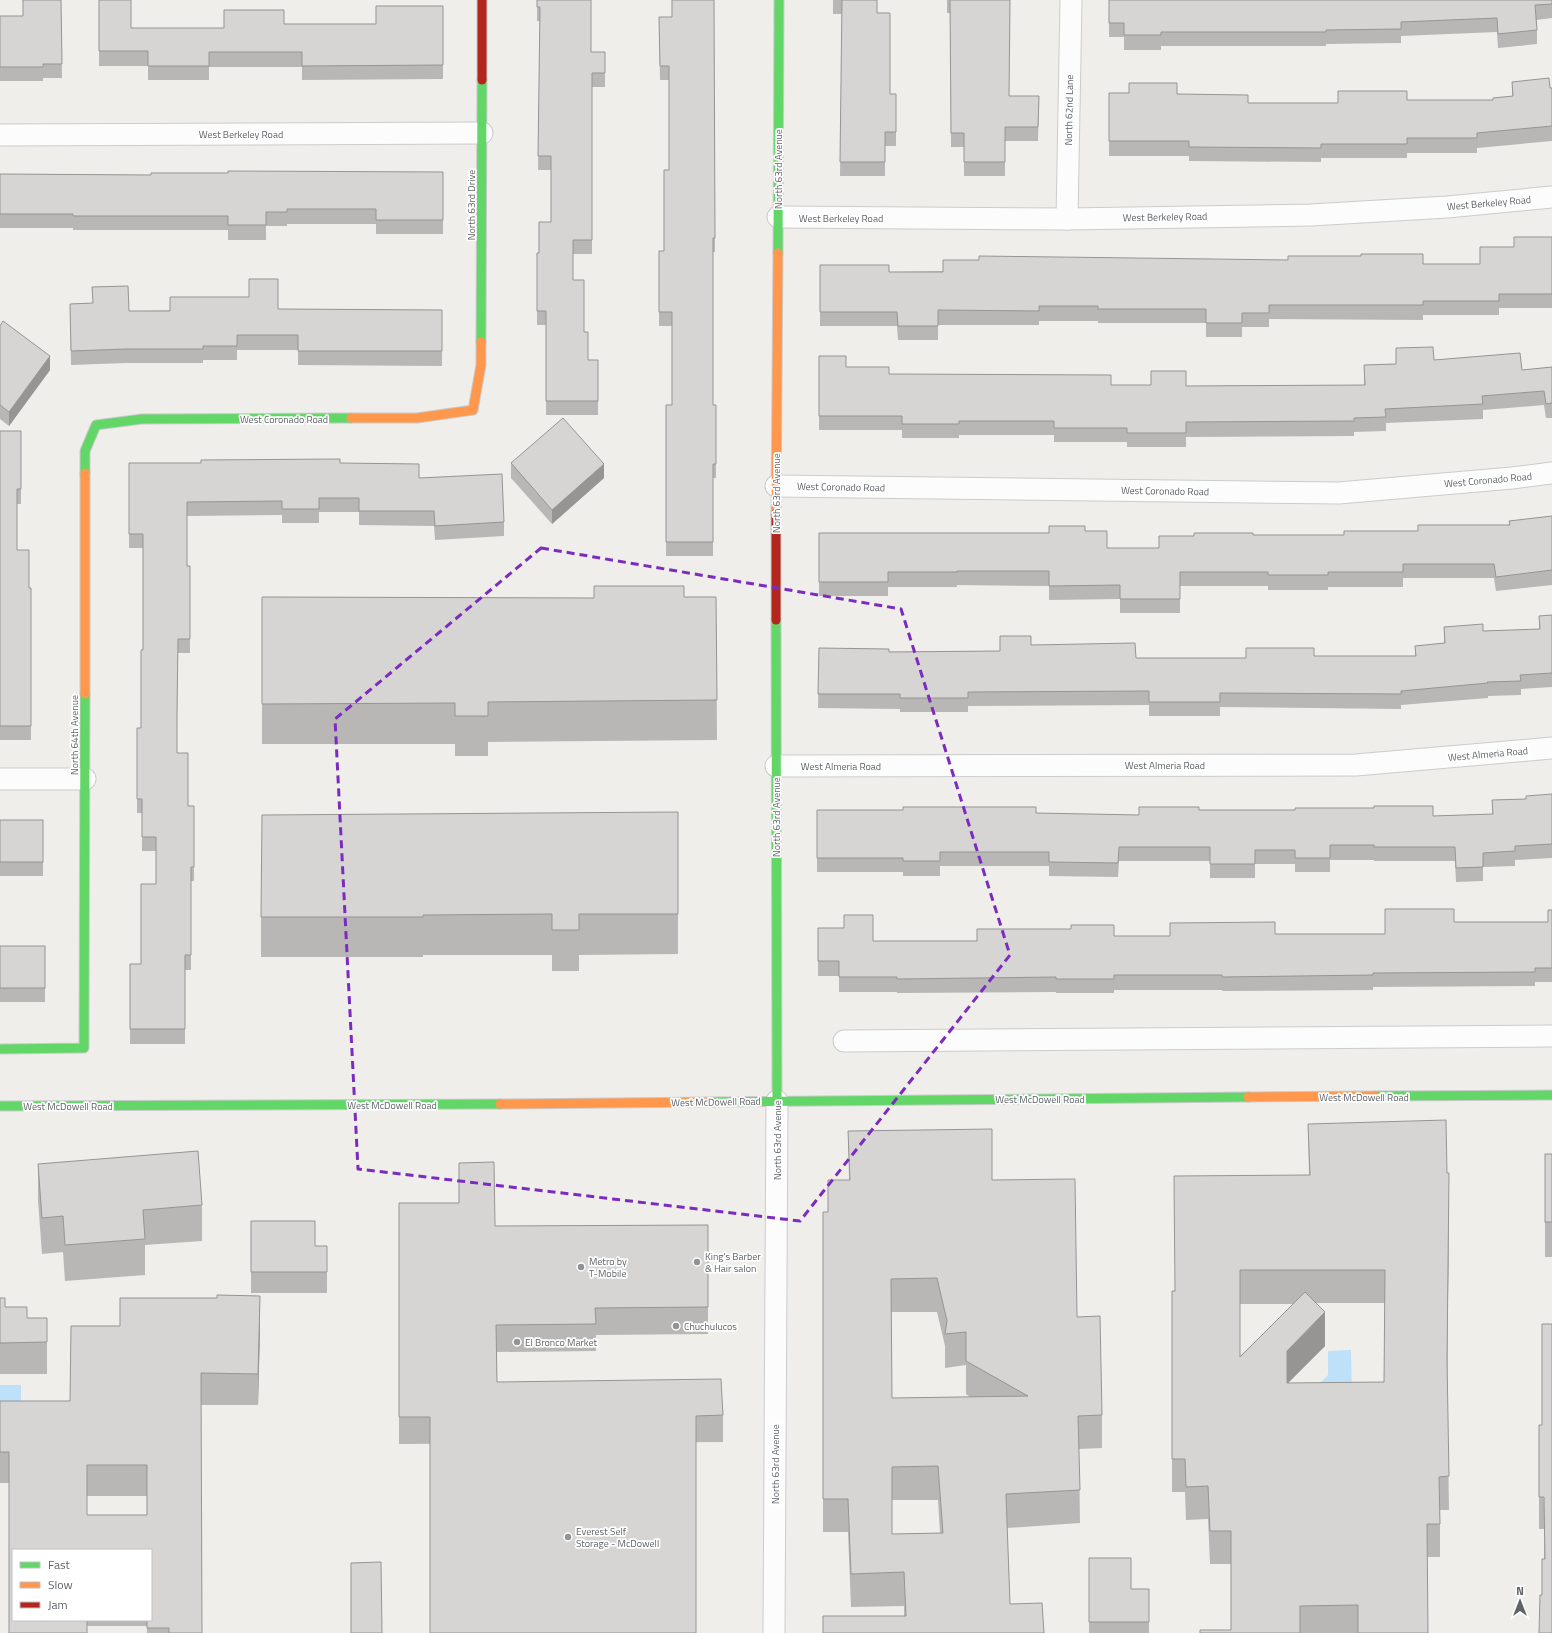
<svg xmlns="http://www.w3.org/2000/svg" width="1552" height="1633" viewBox="0 0 1552 1633" font-family="'Titillium Web',sans-serif">
	<rect width="100%" height="100%" fill="#efeeea"/>
	<g fill="#bfe0f9">
		<polygon points="1351,1350 1352,1397 1321,1397 1321,1382 1328,1375 1328,1351"/>
		<rect x="0" y="1385" width="21" height="23"/>
	</g>
	<g fill="none" stroke-linecap="round" stroke-linejoin="round">
		<defs>
			<g id="street">
				<polyline points="0,135 482,133"/>
				<polyline points="778,217 1067,219 1311,215 1447,207 1552,197"/>
				<polyline points="1067,219 1071,0"/>
				<polyline points="776,486 1339,493 1512,478 1552,473"/>
				<polyline points="776,766 1356,765 1552,748"/>
				<polyline points="0,779 85,779"/>
				<polyline points="844,1041 1552,1036"/>
				<polyline points="774,1633 777,1101"/>
			</g>
			<g id="fast">
				<polyline points="778,253 779,0"/>
				<polyline points="481,342 482,80"/>
				<polyline points="85,473 85,451 96,425 142,419 351,418"/>
				<polyline points="776,620 777,1101"/>
				<polyline points="0,1049 84,1048 85,694"/>
				<polyline points="1375,1096 1552,1095"/>
				<polyline points="711,1102 1248,1097"/>
				<polyline points="0,1106 500,1104"/>
			</g>
			<g id="slow">
				<polyline points="351,418 417,418 473,410 481,365 481,342"/>
				<polyline points="776,513 778,253"/>
				<polyline points="85,694 85,473"/>
				<polyline points="1248,1097 1375,1096"/>
				<polyline points="500,1104 711,1102"/>
			</g>
			<g id="jam">
				<polyline points="482,80 482,0"/>
				<polyline points="776,620 776,513"/>
			</g>
		</defs>
		<use href="#street" stroke="#cbcccc" stroke-width="23"/>
		<use href="#fast" stroke="#cacacb" stroke-width="11"/>
		<use href="#slow" stroke="#cacacb" stroke-width="11"/>
		<use href="#jam" stroke="#cacacb" stroke-width="11"/>
		<use href="#street" stroke="#fdfcfc" stroke-width="21"/>
		<use href="#fast" stroke="#63d668" stroke-width="9"/>
		<use href="#slow" stroke="#ff974d" stroke-width="9"/>
		<use href="#jam" stroke="#b3261e" stroke-width="9"/>
	</g>
	<g fill="#b8b7b5" fill-rule="evenodd">
		<polygon points="61,0 62,78 43,78 43,81 0,81 0,16 23,16"/>
		<polygon points="99,0 131,28 224,28 284,24 376,24 443,6 443,79 302,80 302,67 209,67 209,80 148,80 148,66 99,66"/>
		<polygon points="537,0 591,52 605,52 605,87 592,87 592,254 573,254 573,280 584,332 588,360 598,360 598,415 546,415 546,325 537,325 537,253 539,253 551,222 551,170 538,170 540,21 537,21"/>
		<polygon points="833,0 877,0 877,13 890,94 896,94 896,146 885,146 885,176 840,176 842,14 833,14"/>
		<polygon points="947,0 1010,0 1009,96 1039,96 1038,141 1005,141 1005,176 964,176 964,147 951,147 950,13 947,13"/>
		<polygon points="1109,0 1552,0 1552,18 1536,20 1537,30 1537,44 1498,48 1497,32 1401,36 1401,43 1326,44 1326,46 1161,46 1161,50 1124,50 1124,37 1109,37"/>
		<polygon points="659,17 714,34 715,252 713,252 713,405 716,405 716,478 713,478 713,556 666,556 666,405 672,405 672,326 659,326 659,251 664,251 669,170 669,80 660,80"/>
		<polygon points="1512,82 1552,88 1552,141 1477,148 1477,153 1407,153 1407,158 1321,158 1321,162 1189,161 1189,156 1109,156 1109,93 1177,94 1248,103 1338,103 1407,100 1493,100 1512,96"/>
		<polygon points="443,172 443,234 376,234 376,224 287,224 287,226 266,226 266,240 228,240 228,230 73,230 73,228 0,228 0,174 151,175 228,173"/>
		<polygon points="1552,237 1552,308 1499,308 1499,315 1423,315 1423,320 1269,319 1269,327 1242,327 1242,337 1206,337 1206,323 1098,323 1098,321 1039,321 1039,325 938,325 938,340 898,340 897,326 820,326 820,265 889,272 1423,264 1480,264 1514,247"/>
		<polygon points="92,287 129,311 278,309 442,310 442,366 298,365 298,350 237,350 237,360 203,360 203,363 126,363 71,365 70,304 93,303"/>
		<polygon points="0,326 50,370 9,426 0,419"/>
		<polygon points="1396,348 1434,360 1522,370 1552,367 1552,418 1546,418 1544,405 1483,410 1483,419 1386,423 1386,431 1354,432 1354,436 1186,437 1186,447 1127,447 1127,442 1054,442 1054,435 959,435 959,438 902,438 902,430 819,430 819,356 846,367 889,374 1111,385 1186,386 1364,385 1364,365 1396,364"/>
		<polygon points="0,431 21,431 21,504 17,504 17,550 29,588 31,588 31,740 0,740"/>
		<polygon points="129,463 340,463 419,478 504,522 504,536 435,540 434,526 359,525 359,512 319,512 319,523 282,523 282,515 187,516 187,566 190,566 190,653 178,653 177,727 177,753 188,806 194,806 194,881 191,881 191,970 185,970 185,1044 130,1044 130,964 141,964 156,884 156,851 142,851 142,813 137,813 137,728 141,728 143,650 143,548 129,548"/>
		<polygon points="511,463 604,478 552,524 511,478"/>
		<polygon points="1552,516 1552,585 1496,591 1494,578 1403,578 1403,587 1328,587 1328,590 1268,590 1268,586 1180,586 1180,613 1120,613 1120,599 1049,600 1049,586 957,585 957,587 888,587 888,596 819,596 819,533 1049,533 1085,531 1107,548 1159,548 1194,536 1253,535 1344,535 1418,531 1509,525 1509,521"/>
		<polygon points="262,597 594,598 716,597 717,740 488,742 488,756 455,756 455,744 262,744"/>
		<polygon points="1552,615 1552,687 1521,689 1521,695 1488,696 1488,698 1401,705 1401,709 1220,707 1220,716 1149,716 1149,705 968,706 968,712 900,712 900,709 818,708 819,648 889,652 1000,651 1031,645 1136,658 1246,658 1314,656 1415,656 1415,646 1444,643 1444,627 1483,631 1539,629 1539,616"/>
		<polygon points="1552,794 1552,858 1515,860 1515,866 1483,867 1483,881 1456,882 1455,861 1374,861 1374,860 1330,860 1330,872 1295,872 1295,864 1255,864 1255,878 1210,878 1210,861 1119,861 1118,877 1049,876 1049,866 940,866 940,876 903,876 903,872 817,872 817,810 1139,815 1199,810 1433,816 1492,814 1492,800 1526,799"/>
		<polygon points="678,812 678,954 579,955 579,971 552,971 552,955 423,955 423,957 261,957 261,917"/>
		<rect x="0" y="820" width="43" height="56"/>
		<polygon points="1552,910 1552,982 1535,982 1535,986 1373,987 1373,990 1222,991 1222,990 1114,990 1114,993 1056,993 1056,992 897,993 897,992 839,992 839,976 818,976 818,928 873,941 977,941 1114,936 1170,936 1275,934 1385,934 1454,922 1548,922"/>
		<rect x="0" y="946" width="45" height="56"/>
		<path d="M 1308,1124 L 1447,1173 L 1449,1206 L 1447,1376 L 1449,1510 L 1440,1510 L 1440,1557 L 1427,1557 L 1428,1633 L 1200,1633 L 1231,1630 L 1231,1564 L 1210,1564 L 1208,1519 L 1186,1520 L 1185,1492 L 1172,1492 L 1172,1291 L 1175,1291 L 1309,1175 ZM 1317,1303 L 1385,1303 L 1384,1382 L 1288,1383 L 1325,1346 ZM 1240,1304 L 1294,1304 L 1240,1356 Z"/>
		<path d="M 848,1131 L 992,1180 L 1077,1317 L 1102,1415 L 1102,1448 L 1079,1449 L 1080,1523 L 1007,1528 L 1010,1604 L 904,1616 L 904,1606 L 851,1607 L 848,1532 L 823,1532 L 823,1212 L 828,1212 L 849,1180 ZM 891,1312 L 937,1312 L 945,1346 L 945,1368 L 966,1365 L 966,1394 L 970,1397 L 892,1398 ZM 892,1500 L 938,1500 L 940,1533 L 892,1534 Z"/>
		<rect x="1545" y="1154" width="7" height="103"/>
		<polygon points="38,1164 202,1205 202,1241 145,1245 145,1275 65,1281 63,1252 42,1254 38,1200"/>
		<polygon points="399,1203 459,1203 495,1226 708,1225 708,1334 596,1335 596,1351 497,1352 497,1382 723,1415 723,1442 399,1444"/>
		<polygon points="251,1221 315,1246 327,1246 327,1293 251,1293"/>
		<path d="M 217,1295 L 260,1296 L 260,1328 L 258,1405 L 201,1405 L 202,1633 L 147,1633 L 147,1626 L 87,1626 L 87,1633 L 9,1633 L 9,1483 L 0,1483 L 0,1401 L 70,1401 L 71,1326 L 120,1326 L 120,1298 L 217,1298 ZM 87,1496 L 147,1496 L 147,1515 L 87,1515 ZM 13,1550 L 151,1550 L 151,1620 L 13,1620 Z"/>
		<polygon points="0,1298 5,1307 27,1318 47,1342 47,1374 0,1374"/>
		<polygon points="1539,1425 1552,1633 1542,1595 1544,1559 1544,1529 1539,1529"/>
		<polygon points="1089,1558 1131,1589 1149,1589 1149,1633 1089,1633"/>
	</g>
	<g fill="#969594">
		<polygon points="50,356 50,370 9,426 9,412"/>
		<polygon points="604,464 604,478 552,524 552,510"/>
		<polygon points="1449,1173 1449,1206 1447,1394 1447,1360"/>
		<polygon points="260,1296 260,1328 258,1405 258,1374"/>
		<polygon points="1325,1312 1325,1346 1287,1384 1287,1351"/>
	</g>
	<g fill="#d6d5d3" stroke="#969594" fill-rule="evenodd">
		<polygon points="23,0 61,0 62,64 43,64 43,67 0,67 0,16 23,16"/>
		<polygon points="99,0 131,0 131,28 224,28 224,10 284,10 284,24 376,24 376,6 443,6 443,65 302,66 302,52 209,52 209,66 148,66 148,51 99,51"/>
		<polygon points="537,0 591,0 591,52 605,52 605,73 592,73 592,240 573,240 573,280 584,280 584,332 588,332 588,360 598,360 598,401 546,401 546,311 537,311 537,253 539,253 539,222 551,222 551,156 538,156 540,7 537,7"/>
		<polygon points="672,0 714,0 715,238 713,238 713,405 716,405 716,464 713,464 713,542 666,542 666,405 672,405 672,312 659,312 659,251 664,251 664,170 669,170 669,66 660,66 659,17 672,17"/>
		<polygon points="842,0 877,0 877,13 890,13 890,94 896,94 896,132 885,132 885,162 840,162"/>
		<polygon points="950,0 1010,0 1009,96 1039,96 1038,127 1005,127 1005,162 964,162 964,133 951,133"/>
		<polygon points="1109,0 1552,0 1552,4 1535,5 1537,30 1498,34 1497,18 1401,22 1401,29 1326,30 1326,32 1161,32 1161,35 1124,35 1124,23 1109,23"/>
		<polygon points="1549,78 1550,88 1552,88 1552,126 1477,133 1477,138 1407,138 1407,144 1321,144 1321,148 1189,147 1189,141 1109,141 1109,93 1129,93 1129,83 1177,83 1177,94 1248,95 1248,103 1338,103 1338,91 1407,91 1407,100 1493,100 1493,98 1513,96 1512,82"/>
		<polygon points="228,171 443,172 443,220 376,220 376,209 287,209 287,212 266,212 266,225 228,225 228,216 73,216 73,214 0,214 0,174 151,175 151,173 228,173"/>
		<polygon points="1514,237 1552,237 1552,294 1499,294 1499,301 1423,301 1423,305 1269,305 1269,313 1242,313 1242,323 1206,323 1206,309 1098,309 1098,306 1039,306 1039,311 938,310 938,326 898,326 897,312 820,312 820,265 889,265 889,272 943,272 943,260 979,260 979,256 1288,260 1288,256 1361,256 1361,254 1423,254 1423,264 1480,264 1480,247 1514,247"/>
		<polygon points="249,279 278,279 278,309 442,310 442,351 298,351 298,335 237,335 237,346 203,346 203,349 126,349 71,351 70,304 93,303 92,287 128,286 129,311 170,311 170,297 249,297"/>
		<polygon points="3,321 50,356 9,412 0,405 0,326"/>
		<polygon points="1433,347 1434,360 1520,353 1522,370 1552,367 1552,403 1546,404 1544,391 1482,396 1483,404 1385,409 1386,417 1354,418 1354,421 1186,422 1186,433 1127,433 1127,428 1054,428 1054,421 959,421 959,424 902,424 902,416 819,416 819,356 846,356 846,367 889,367 889,374 1111,375 1111,385 1151,385 1151,371 1186,371 1186,386 1365,385 1364,365 1396,364 1396,348"/>
		<polygon points="563,418 604,464 552,510 511,463"/>
		<polygon points="0,431 21,431 21,489 17,489 17,550 29,550 29,588 31,588 31,726 0,726"/>
		<polygon points="340,459 340,463 419,464 419,478 502,474 504,522 435,526 434,511 359,511 359,498 319,498 319,509 282,509 282,501 187,502 187,566 190,566 190,639 178,639 177,713 177,753 188,753 188,806 194,806 194,867 191,867 191,955 185,955 185,1029 130,1029 130,964 141,964 141,884 156,884 156,837 142,837 142,799 137,799 137,728 141,728 141,650 143,650 143,534 129,534 129,463 201,463 201,460"/>
		<polygon points="1552,516 1552,570 1496,577 1494,564 1403,564 1403,572 1328,572 1328,575 1268,575 1268,572 1180,572 1180,599 1120,599 1120,585 1049,586 1049,571 957,571 957,572 888,572 888,582 819,582 819,533 1049,533 1049,526 1085,526 1085,531 1107,531 1107,548 1159,548 1159,536 1194,536 1194,533 1253,533 1253,535 1344,535 1344,531 1418,531 1418,525 1510,525 1509,521"/>
		<polygon points="594,586 684,586 684,597 716,597 717,700 488,702 488,716 455,716 455,703 262,704 262,597 594,598"/>
		<polygon points="1552,615 1552,673 1520,675 1521,681 1487,682 1488,683 1401,691 1401,694 1220,693 1220,702 1149,702 1149,691 968,692 968,698 900,698 900,694 818,694 819,648 889,649 889,652 1000,651 1000,636 1031,636 1031,645 1135,643 1136,658 1246,658 1246,648 1314,648 1314,656 1416,656 1415,646 1445,643 1444,627 1483,624 1483,631 1540,629 1539,616"/>
		<polygon points="1552,794 1552,844 1515,846 1515,851 1483,853 1483,867 1456,868 1455,847 1374,847 1374,845 1330,845 1330,858 1295,858 1295,850 1255,850 1255,864 1210,864 1210,847 1119,847 1118,863 1049,862 1049,852 940,852 940,861 903,861 903,858 817,858 817,810 903,810 903,807 1036,807 1036,813 1139,815 1139,807 1199,807 1199,810 1295,810 1295,808 1374,808 1374,806 1433,806 1433,816 1493,814 1492,800 1526,799 1526,796"/>
		<polygon points="678,812 678,914 579,914 579,930 552,930 552,914 423,915 423,917 261,917 262,815"/>
		<rect x="0" y="820" width="43" height="42"/>
		<polygon points="1385,909 1454,909 1454,922 1548,922 1548,910 1552,910 1552,968 1535,968 1535,972 1373,973 1373,975 1222,977 1222,975 1114,975 1114,979 1056,979 1056,977 897,979 897,977 839,977 839,961 818,961 818,928 844,928 844,915 873,915 873,941 977,941 977,929 1071,929 1071,925 1114,925 1114,936 1170,936 1170,923 1275,922 1275,934 1385,934"/>
		<rect x="0" y="946" width="45" height="42"/>
		<path d="M 1446,1120 L 1447,1173 L 1449,1173 L 1447,1360 L 1449,1476 L 1439,1477 L 1440,1524 L 1427,1524 L 1428,1633 L 1358,1633 L 1358,1605 L 1300,1606 L 1300,1633 L 1200,1633 L 1200,1630 L 1231,1630 L 1231,1531 L 1210,1531 L 1208,1486 L 1186,1487 L 1185,1459 L 1172,1459 L 1172,1291 L 1175,1291 L 1174,1176 L 1310,1175 L 1308,1124 ZM 1240,1270 L 1385,1270 L 1384,1382 L 1287,1383 L 1287,1351 L 1325,1312 L 1305,1292 L 1240,1357 Z"/>
		<path d="M 992,1129 L 992,1180 L 1075,1179 L 1077,1317 L 1100,1316 L 1102,1415 L 1078,1416 L 1080,1490 L 1006,1494 L 1010,1604 L 1042,1603 L 1044,1633 L 823,1633 L 823,1616 L 906,1616 L 904,1572 L 851,1574 L 848,1499 L 823,1499 L 823,1212 L 828,1212 L 828,1180 L 850,1180 L 848,1131 ZM 937,1278 L 947,1321 L 945,1334 L 966,1332 L 966,1361 L 1028,1396 L 892,1398 L 891,1279 ZM 938,1466 L 943,1533 L 892,1534 L 892,1467 Z"/>
		<polygon points="198,1151 202,1205 143,1210 145,1239 65,1245 63,1216 42,1218 38,1164"/>
		<rect x="1545" y="1154" width="7" height="68"/>
		<polygon points="494,1162 495,1226 708,1225 708,1307 595,1308 596,1324 496,1325 497,1382 721,1379 723,1415 696,1416 696,1633 430,1633 430,1417 399,1417 399,1203 459,1203 459,1163"/>
		<polygon points="251,1221 315,1221 315,1246 327,1246 327,1272 251,1272"/>
		<path d="M 217,1295 L 260,1296 L 258,1374 L 201,1373 L 202,1633 L 169,1633 L 169,1628 L 147,1628 L 147,1620 L 151,1620 L 151,1550 L 13,1550 L 13,1620 L 87,1620 L 87,1633 L 9,1633 L 9,1452 L 0,1452 L 0,1401 L 70,1401 L 71,1326 L 120,1326 L 120,1298 L 217,1298 ZM 87,1465 L 147,1465 L 147,1515 L 87,1515 Z"/>
		<polygon points="0,1298 5,1298 5,1307 27,1307 27,1318 47,1318 47,1342 0,1343"/>
		<polygon points="1542,1324 1552,1324 1552,1633 1539,1633 1540,1595 1542,1595 1542,1559 1545,1559 1544,1497 1539,1497 1539,1425 1542,1425"/>
		<polygon points="1089,1558 1131,1558 1131,1589 1149,1589 1149,1622 1089,1622"/>
		<polygon points="381,1562 382,1633 351,1633 351,1563"/>
	</g>
	<path fill="none" stroke="#7b2cbf" stroke-width="3" stroke-dasharray="8 5" stroke-linejoin="round" d="M 541,548 L 901,609 L 1010,955 L 800,1221 L 358,1169 L 335,719 Z"/>
	<g fill="#919496" stroke="#fff" stroke-width="1.5">
		<circle cx="697" cy="1262" r="4"/>
		<circle cx="581" cy="1267" r="4"/>
		<circle cx="676" cy="1326" r="4"/>
		<circle cx="517" cy="1342" r="4"/>
		<circle cx="568" cy="1537" r="4"/>
	</g>
	<g text-anchor="middle" dominant-baseline="central" stroke-width="3.5" stroke-linejoin="round" paint-order="stroke">
		<g font-size="10" fill="#5f6368" stroke="#fff">
			<text transform="translate(1069 110) rotate(-89)">North 62nd Lane</text>
			<text x="241" y="134">West Berkeley Road</text>
			<text transform="translate(778 169) rotate(-90)">North 63rd Avenue</text>
			<text transform="translate(1489 203) rotate(-5)">West Berkeley Road</text>
			<text transform="translate(471 205) rotate(-90)">North 63rd Drive</text>
			<text transform="translate(1165 217) rotate(-1)">West Berkeley Road</text>
			<text x="841" y="218">West Berkeley Road</text>
			<text x="284" y="419">West Coronado Road</text>
			<text transform="translate(1488 480) rotate(-5)">West Coronado Road</text>
			<text transform="translate(841 487) rotate(1)">West Coronado Road</text>
			<text transform="translate(1165 491) rotate(1)">West Coronado Road</text>
			<text transform="translate(776 493) rotate(-90)">North 63rd Avenue</text>
			<text transform="translate(74 735) rotate(-90)">North 64th Avenue</text>
			<text transform="translate(1488 754) rotate(-5)">West Almeria Road</text>
			<text x="1165" y="765">West Almeria Road</text>
			<text x="841" y="766">West Almeria Road</text>
			<text transform="translate(776 817) rotate(-90)">North 63rd Avenue</text>
			<text x="1364" y="1097">West McDowell Road</text>
			<text x="1040" y="1099">West McDowell Road</text>
			<text transform="translate(716 1102) rotate(-1)">West McDowell Road</text>
			<text x="392" y="1105">West McDowell Road</text>
			<text x="68" y="1106">West McDowell Road</text>
			<text transform="translate(777 1140) rotate(-90)">North 63rd Avenue</text>
			<text transform="translate(775 1464) rotate(-90)">North 63rd Avenue</text>
		</g>
		<g font-size="10" fill="#5f6368" stroke="#fff" text-anchor="start">
			<text x="705" y="1256">King's Barber<tspan x="705" dy="12">&amp; Hair salon</tspan></text>
			<text x="589" y="1261">Metro by<tspan x="589" dy="12">T-Mobile</tspan></text>
			<text x="684" y="1326">Chuchulucos</text>
			<text x="525" y="1342">El Bronco Market</text>
			<text x="576" y="1531">Everest Self<tspan x="576" dy="12">Storage - McDowell</tspan></text>
		</g>
	</g>
	<rect x="12" y="1549" width="140" height="72" fill="#ffffff" stroke="#bfc1c3"/>
	<rect x="20" y="1562" width="20" height="6" fill="#63d668" stroke="#bfc1c3"/>
	<text x="48" y="1569" font-size="12" fill="#5f6368">Fast</text>
	<rect x="20" y="1582" width="20" height="6" fill="#ff974d" stroke="#bfc1c3"/>
	<text x="48" y="1589" font-size="12" fill="#5f6368">Slow</text>
	<rect x="20" y="1602" width="20" height="6" fill="#b3261e" stroke="#bfc1c3"/>
	<text x="48" y="1609" font-size="12" fill="#5f6368">Jam</text>
	<g transform="translate(1520 1601)" stroke="#ffffff" stroke-width="3" paint-order="stroke">
	<path d="M0-3L7 15L0 10L-7 15Z" fill="#5f6368"/>
	<text y="-6" font-size="11" font-weight="bold" text-anchor="middle" fill="#5f6368">N</text>
	</g>
</svg>
